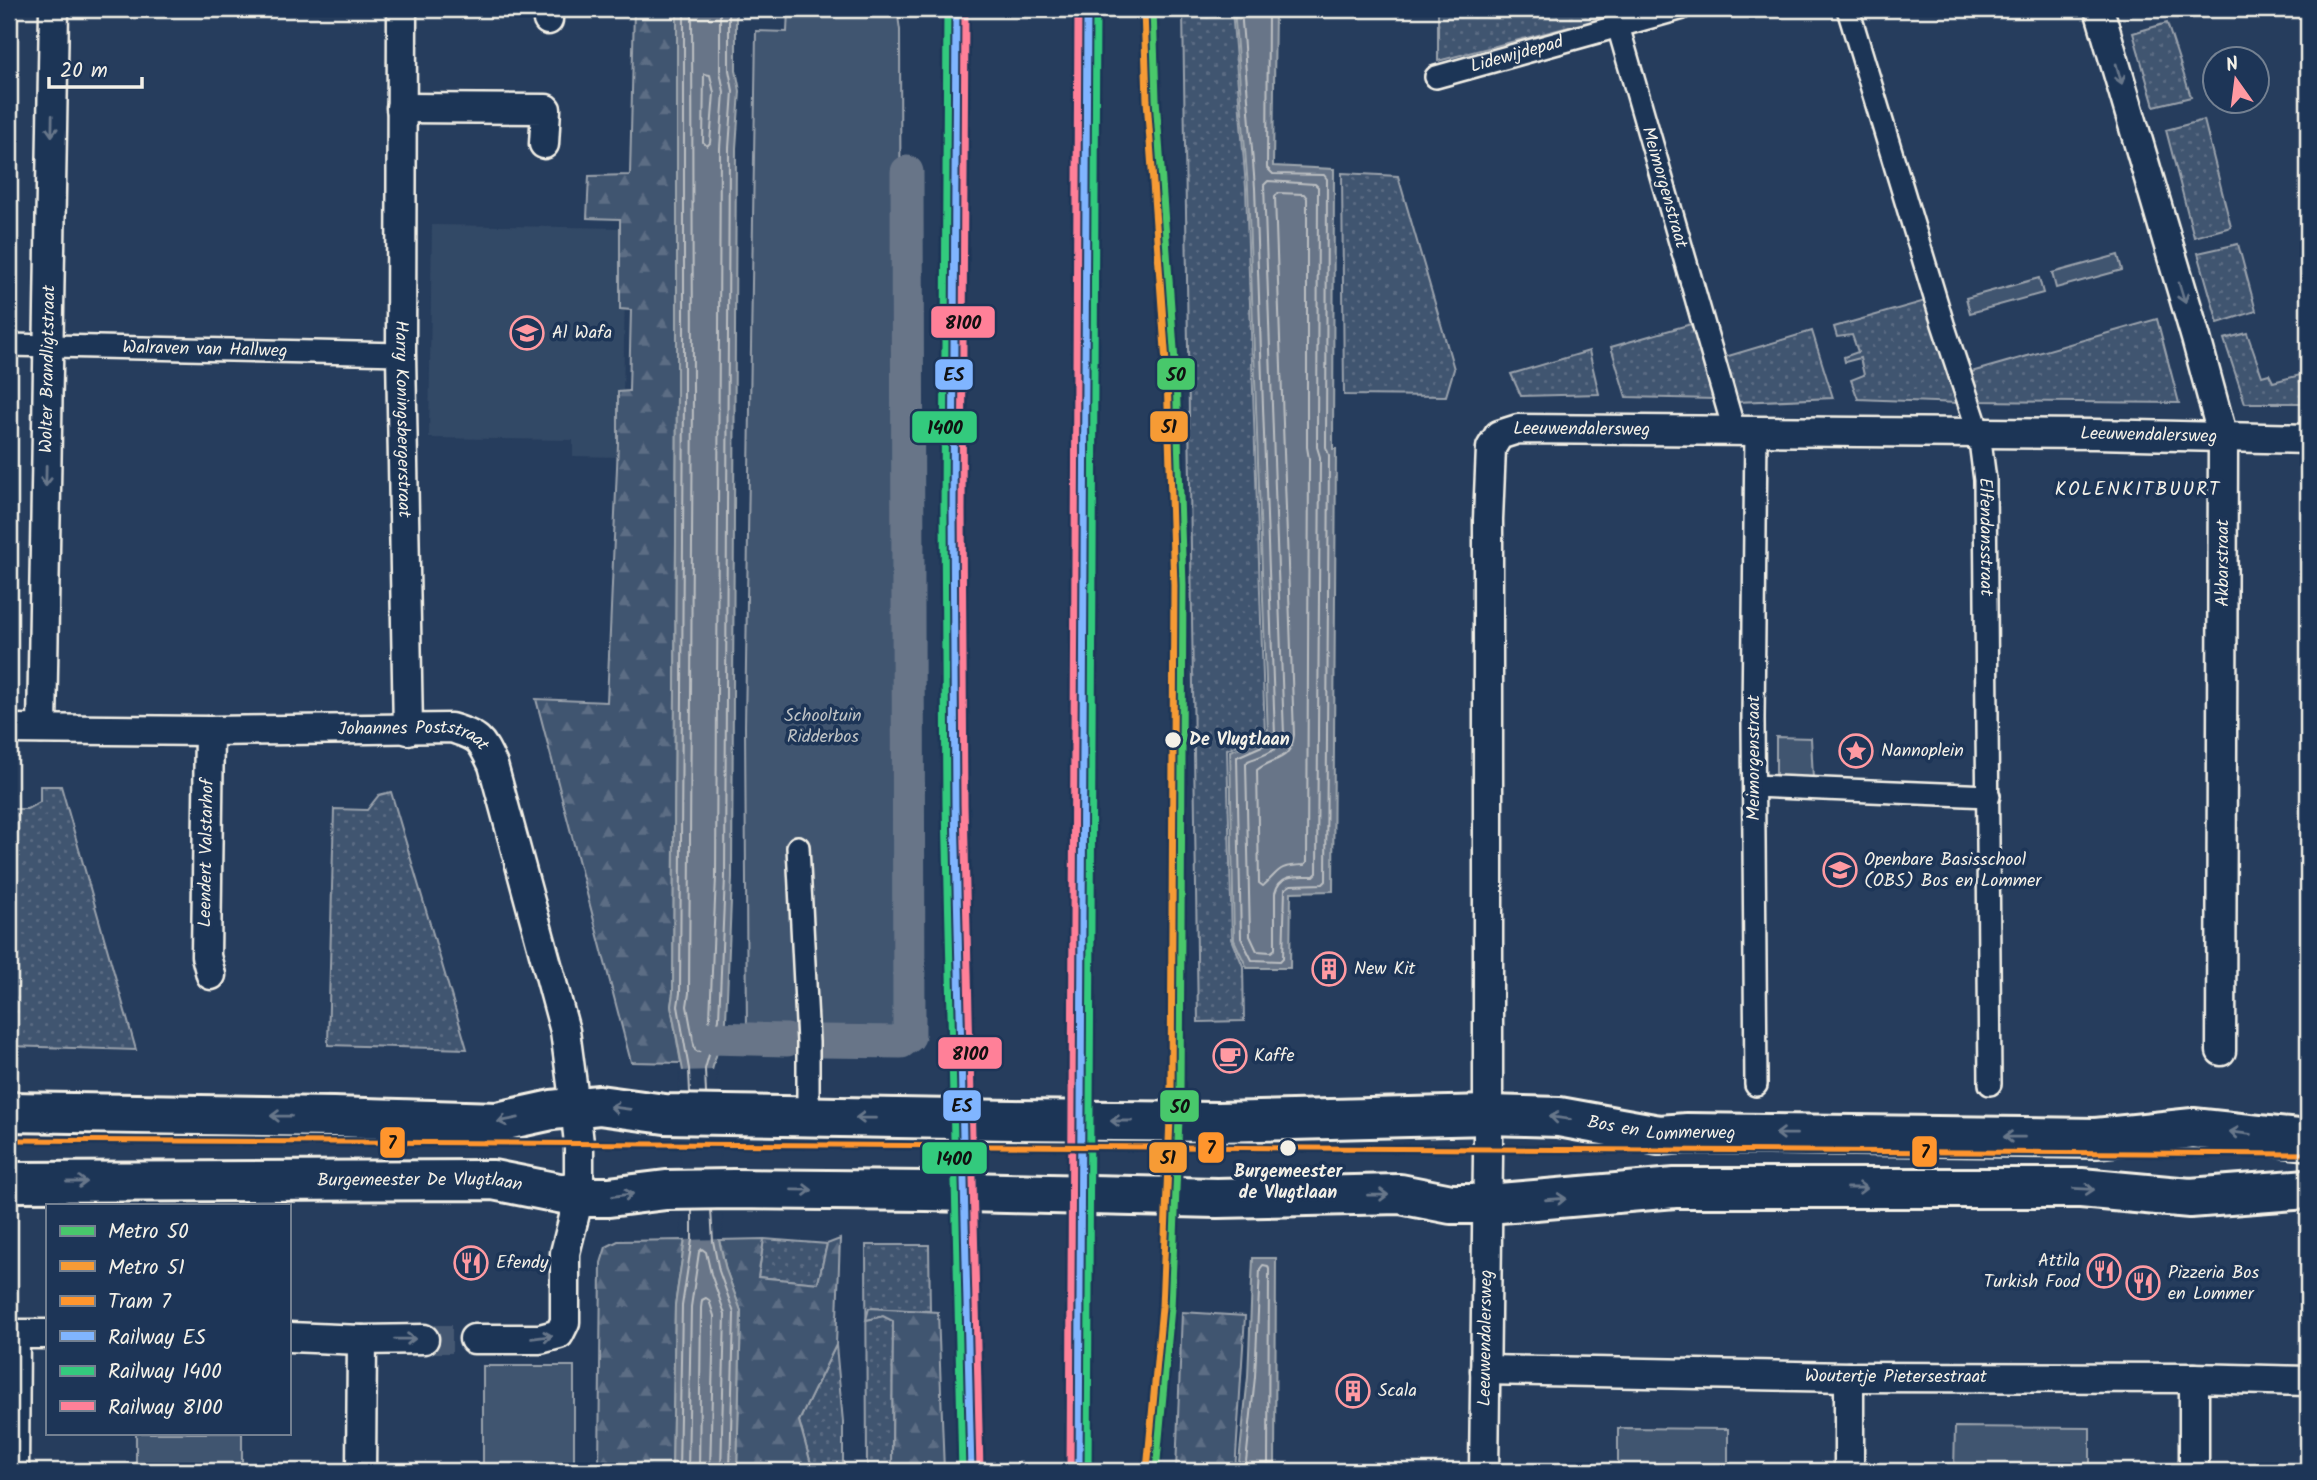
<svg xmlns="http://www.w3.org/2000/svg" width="2317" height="1480" viewBox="0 0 2317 1480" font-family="Kalam,sans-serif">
	<defs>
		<pattern id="grass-dots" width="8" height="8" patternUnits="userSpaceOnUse" patternTransform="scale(1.75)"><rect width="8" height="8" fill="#40546f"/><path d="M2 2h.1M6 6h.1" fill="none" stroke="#5c6d84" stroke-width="1.8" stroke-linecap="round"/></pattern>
		<pattern id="forest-firs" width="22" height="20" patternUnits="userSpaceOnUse" patternTransform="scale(1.75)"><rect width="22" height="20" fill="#40546f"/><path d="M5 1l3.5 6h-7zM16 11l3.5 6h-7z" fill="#5c6d84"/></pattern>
	</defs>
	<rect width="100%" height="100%" fill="#263d5d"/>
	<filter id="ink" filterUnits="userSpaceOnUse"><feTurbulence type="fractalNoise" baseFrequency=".0143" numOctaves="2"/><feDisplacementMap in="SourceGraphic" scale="14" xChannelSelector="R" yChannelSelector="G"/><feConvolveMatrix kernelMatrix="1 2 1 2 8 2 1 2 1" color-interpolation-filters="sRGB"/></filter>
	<g filter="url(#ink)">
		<polygon fill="#334966" points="432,225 626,228 622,457 573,456 573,440 429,438"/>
		<g fill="url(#grass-dots)" stroke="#9aa2ac" stroke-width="2">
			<polygon points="1183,9 1232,9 1246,188 1265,735 1227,749 1232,939 1243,966 1244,1021 1198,1022"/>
			<polygon points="1438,9 1605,9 1607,17 1438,61"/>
			<polygon points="2167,23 2191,97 2154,106 2133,33"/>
			<polygon points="2204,120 2231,227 2194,237 2166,130"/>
			<polygon points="1342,173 1398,176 1454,369 1446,396 1344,395"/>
			<polygon points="2238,244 2256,311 2218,323 2198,253"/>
			<polygon points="1925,301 1932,305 1958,403 1858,399 1851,380 1864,375 1860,358 1845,362 1844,357 1858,352 1852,335 1837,337 1834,327"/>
			<polygon points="2157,319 2179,403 1979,401 1968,373"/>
			<polygon points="1698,322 1715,399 1626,397 1611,347"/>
			<polygon points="1812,331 1833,398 1737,402 1725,357"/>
			<polygon points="2247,333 2262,376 2269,374 2273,382 2308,373 2308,403 2245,403 2224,339"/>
			<polygon points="1589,351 1599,394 1521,396 1511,374"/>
			<polygon points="40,786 61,786 136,1050 9,1046 9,809 27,809 40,802"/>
			<polygon points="391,792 467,1049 328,1045 334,809 367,810 379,795"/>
			<polygon points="764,1239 827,1244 818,1283 758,1277"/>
			<polygon points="866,1245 929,1245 930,1311 869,1308 867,1320 883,1316 893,1321 892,1471 867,1471"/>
			<polygon points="836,1345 843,1422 843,1471 813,1471 799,1421"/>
		</g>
		<g fill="url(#forest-firs)" stroke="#9aa2ac" stroke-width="2">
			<polygon points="634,9 677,9 677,391 673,993 671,1006 681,1063 631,1062 536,699 607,702 618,444 618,392 629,391 631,310 620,309 620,219 587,218 589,176 630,175"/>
			<polygon points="764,1239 758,1277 818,1283 827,1244 840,1239 836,1345 799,1421 813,1471 737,1471 741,1311 726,1270 719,1240"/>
			<polygon points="685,1240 675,1305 672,1471 599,1471 601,1263 606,1247 618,1241"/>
			<polygon points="869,1308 938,1312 944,1471 892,1471 893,1321 883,1316 866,1320"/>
			<polygon points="1182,1312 1245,1316 1235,1471 1176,1471"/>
		</g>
		<g fill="#40546f" stroke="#9aa2ac" stroke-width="2">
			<polygon points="788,9 897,9 900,30 903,1037 747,1034 745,726 756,31 787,32"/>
			<polygon points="2118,255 2122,270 2056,288 2052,273"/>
			<polygon points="2039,278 2043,293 1970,313 1966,298"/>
			<polygon points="1776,737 1811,738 1813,779 1776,779"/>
			<rect x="483" y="1366" width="91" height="105"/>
			<polygon points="1955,1427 2090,1428 2090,1471 1954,1471"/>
			<polygon points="1618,1428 1728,1429 1728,1471 1618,1471"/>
			<rect x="136" y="1433" width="106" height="38"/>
		</g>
		<g fill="#677588" stroke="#9fa7ae" stroke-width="2">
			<polygon points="677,9 736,9 736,70 740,91 736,148 732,877 726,1021 712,1070 719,1240 726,1270 741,1311 737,1471 672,1471 675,1305 685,1239 683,1071 671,1006 673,993 677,391"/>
			<polygon points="1234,9 1275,9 1273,166 1334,169 1333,449 1336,449 1333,891 1291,892 1290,968 1247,968 1234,940 1230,751 1268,736 1248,188"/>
			<polygon points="1253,1258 1276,1258 1275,1465 1328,1465 1328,1471 1238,1471 1248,1377"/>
		</g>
		<polygon fill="#263d5d" points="716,1070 723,1239 682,1240 679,1071"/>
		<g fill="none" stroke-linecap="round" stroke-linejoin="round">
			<g stroke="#bcbfc2" stroke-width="2">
				<polyline points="684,9 684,391 680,993 678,1006 689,1069 690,1093"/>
				<polyline points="692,9 693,391 689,993 687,1006 695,1050 698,1052 701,1050 710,1018 716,877 720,148 724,92 720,71 720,9"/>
				<polyline points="1241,9 1255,188 1275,735 1271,742 1237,757 1241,938 1252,960 1280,961 1283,958 1285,889 1291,885 1323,884 1326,881 1329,455 1326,447 1327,179 1324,175 1273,174 1267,168 1268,9"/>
				<polygon points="704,74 710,75 714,93 710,143 707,146 703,142"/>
				<path d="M 1268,181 L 1315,184 L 1318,187 L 1317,447 L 1320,457 L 1317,873 L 1314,876 C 1297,876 1280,873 1275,893 L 1275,949 L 1271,952 L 1257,951 L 1250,936 L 1246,764 L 1248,761 C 1263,755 1280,752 1284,735 L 1264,185 Z"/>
				<path d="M 1278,193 L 1304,194 L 1307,198 L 1307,447 L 1309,459 L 1307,862 L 1304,865 C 1276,866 1281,870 1263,886 L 1259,883 L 1257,770 C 1273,757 1291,762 1294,735 L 1275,197 Z"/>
				<polyline points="706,1094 705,1069 719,1019 725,877 729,148 733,91 729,70 729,9"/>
				<polyline points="711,1210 713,1241 719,1271 734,1313 730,1471"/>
				<polyline points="679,1471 682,1306 692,1240 692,1211"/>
				<polyline points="688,1471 691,1307 699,1252 702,1249 706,1252 711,1274 725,1314 721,1471"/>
				<polyline points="699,1471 701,1308 702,1300 706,1298 709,1300 714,1316 710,1471"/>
				<polyline points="1245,1471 1255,1377 1260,1269 1263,1265 1268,1266 1269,1269 1268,1464 1272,1471"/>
			</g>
			<g stroke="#677588" stroke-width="33">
				<polyline points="710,1038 787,1040"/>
				<polyline points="822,1041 901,1042 909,1036 907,172"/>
			</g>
			<polyline stroke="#455872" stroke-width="28" stroke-dasharray="28 14" stroke-linecap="butt" points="424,1339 474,1339"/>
			<defs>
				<g id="pedestrian">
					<path id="s1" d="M 1848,9 L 1943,324 L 1979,433 L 1985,480 L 1990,1084"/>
					<path id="s2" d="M 1618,26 L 1734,430"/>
					<path id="s3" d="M 1436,77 L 1680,9"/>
					<path id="s4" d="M 9,345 L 401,354"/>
					<polyline points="1754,786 1989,796"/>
					<polyline points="798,847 808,1042 808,1117"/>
					<polyline points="1756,1085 1753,719 1756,431"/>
				</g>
				<g id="minor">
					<path id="s5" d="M 402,9 L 401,354 L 408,730"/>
					<polyline points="2099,9 2196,338 2223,438 2221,1051"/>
					<polyline points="548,20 548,9"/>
					<polyline points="401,108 546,109 544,144"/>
					<path id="s6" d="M 9,729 L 209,731 L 451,728 C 480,737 480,738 493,765 L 565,1031 L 575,1107 L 579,1143 L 579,1197 L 565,1253 L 565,1322 L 559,1334 L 540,1339 L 474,1339"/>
					<path id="s7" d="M 42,729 L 54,9"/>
					<polyline points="209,731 206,956 211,975"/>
					<polyline points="9,1334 47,1334"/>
					<polyline points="289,1337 362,1340 424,1339"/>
					<path id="s8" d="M 1485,1370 L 1849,1377 L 2194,1378 L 2308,1381"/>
					<polyline points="14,1471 15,1334"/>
					<polyline points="361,1471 362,1340"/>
					<path id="s9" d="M 1484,1471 L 1488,1156 L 1488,519 L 1491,448 L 1499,435 L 1518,429 L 2095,434 L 2308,439"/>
					<polyline points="1849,1471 1849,1377"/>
					<polyline points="2194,1471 2194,1378"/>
				</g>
				<g id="secondary">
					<path id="s10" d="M 9,1112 L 333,1117 L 497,1122 L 552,1110 L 599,1105 L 665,1114 L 1013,1120 L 1218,1122 L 1488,1115 L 1559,1117 L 1659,1135 L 1687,1133 L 2096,1138 L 2193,1128 L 2308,1140"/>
					<path id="s11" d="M 9,1182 L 493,1180 L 579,1197 L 609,1197 L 666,1190 L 734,1189 L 926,1191 L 1217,1198 L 1400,1194 L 1451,1204 L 1488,1204 L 1675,1188 L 2081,1188 L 2190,1198 L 2308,1189"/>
				</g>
			</defs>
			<use href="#pedestrian" stroke="#f4f1e8" stroke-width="26"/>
			<use href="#minor" stroke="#f4f1e8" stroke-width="33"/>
			<use href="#secondary" stroke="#f4f1e8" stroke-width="44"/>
			<use href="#pedestrian" stroke="#1d3557" stroke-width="21"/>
			<use href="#minor" stroke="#1d3557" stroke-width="28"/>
			<use href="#secondary" stroke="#1d3557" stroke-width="38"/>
			<defs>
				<g id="rail-1">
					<polyline points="956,9 953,511 955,805 971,1471"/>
					<polyline points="1079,1471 1087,9"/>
				</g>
				<g id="rail-2">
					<polyline points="947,9 944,511 946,805 962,1471"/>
					<polyline points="1088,1471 1096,9"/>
				</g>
				<g id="rail-3">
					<polyline points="965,9 962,511 964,805 980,1471"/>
					<polyline points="1070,1471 1078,9"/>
				</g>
			</defs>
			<use href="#rail-1" stroke="#1d3557" stroke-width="12"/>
			<use href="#rail-2" stroke="#1d3557" stroke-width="12"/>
			<use href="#rail-3" stroke="#1d3557" stroke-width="12"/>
			<use href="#rail-1" stroke="#80b5ff" stroke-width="7"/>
			<use href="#rail-2" stroke="#33ca7d" stroke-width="7"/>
			<use href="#rail-3" stroke="#ff8098" stroke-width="7"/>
			<defs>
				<polyline id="tram-1" points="9,1140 2308,1154"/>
			</defs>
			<use href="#tram-1" stroke="#1d3557" stroke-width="10"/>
			<use href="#tram-1" stroke="#ff952d" stroke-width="5"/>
			<defs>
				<polyline id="metro-1" points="1153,9 1156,99 1176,377 1183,585 1180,1095 1171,1308 1156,1471"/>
				<polyline id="metro-2" points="1144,9 1147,100 1167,377 1174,585 1171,1095 1162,1307 1147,1470"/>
			</defs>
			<use href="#metro-1" stroke="#1d3557" stroke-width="12"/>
			<use href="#metro-2" stroke="#1d3557" stroke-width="12"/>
			<use href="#metro-1" stroke="#48c86b" stroke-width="7"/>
			<use href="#metro-2" stroke="#f69b35" stroke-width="7"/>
		</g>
		<defs><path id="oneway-shaft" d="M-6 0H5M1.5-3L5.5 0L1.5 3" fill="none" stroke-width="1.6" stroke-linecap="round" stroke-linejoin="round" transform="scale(1.75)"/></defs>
		<g stroke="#68778a">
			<use href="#oneway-shaft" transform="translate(2119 74) rotate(74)"/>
			<use href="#oneway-shaft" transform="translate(52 126) rotate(91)"/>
			<use href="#oneway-shaft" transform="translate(2182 293) rotate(73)"/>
			<use href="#oneway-shaft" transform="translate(46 476) rotate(91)"/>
			<use href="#oneway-shaft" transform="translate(620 1108) rotate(-173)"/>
			<use href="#oneway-shaft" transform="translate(281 1116) rotate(-179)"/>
			<use href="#oneway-shaft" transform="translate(866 1118) rotate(-179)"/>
			<use href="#oneway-shaft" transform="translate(1560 1118) rotate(-173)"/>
			<use href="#oneway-shaft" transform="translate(508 1120) rotate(169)"/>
			<use href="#oneway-shaft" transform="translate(1121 1121) rotate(-180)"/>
			<use href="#oneway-shaft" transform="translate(2240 1133) rotate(-173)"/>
			<use href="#oneway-shaft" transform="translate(1786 1134) rotate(-179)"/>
			<use href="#oneway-shaft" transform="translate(2014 1137) rotate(-179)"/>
			<use href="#oneway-shaft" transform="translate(77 1182)"/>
			<use href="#oneway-shaft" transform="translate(1857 1188)"/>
			<use href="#oneway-shaft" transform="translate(2084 1189) rotate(3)"/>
			<use href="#oneway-shaft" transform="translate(802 1190) rotate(1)"/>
			<use href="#oneway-shaft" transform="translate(623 1195) rotate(-7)"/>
			<use href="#oneway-shaft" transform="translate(1378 1195) rotate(-1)"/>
			<use href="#oneway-shaft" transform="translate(1556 1199) rotate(-4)"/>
			<use href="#oneway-shaft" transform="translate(542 1337) rotate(-8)"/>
			<use href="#oneway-shaft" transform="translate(405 1339) rotate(-1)"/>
		</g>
	</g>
	<defs>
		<symbol id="school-ring" viewBox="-11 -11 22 22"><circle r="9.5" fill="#1d3557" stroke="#ff9aa2" stroke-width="1.5"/><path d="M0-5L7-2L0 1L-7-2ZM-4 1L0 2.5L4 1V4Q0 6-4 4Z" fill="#ff9aa2"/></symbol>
		<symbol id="sight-ring" viewBox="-11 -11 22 22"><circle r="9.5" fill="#1d3557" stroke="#ff9aa2" stroke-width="1.5"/><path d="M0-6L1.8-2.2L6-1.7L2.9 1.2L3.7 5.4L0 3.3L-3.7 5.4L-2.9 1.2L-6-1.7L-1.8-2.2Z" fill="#ff9aa2"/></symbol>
		<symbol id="building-ring" viewBox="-11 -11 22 22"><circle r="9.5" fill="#1d3557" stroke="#ff9aa2" stroke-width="1.5"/><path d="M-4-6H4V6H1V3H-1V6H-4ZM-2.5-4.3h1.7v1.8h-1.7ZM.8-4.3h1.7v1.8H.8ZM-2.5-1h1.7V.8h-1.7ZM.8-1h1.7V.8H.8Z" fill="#ff9aa2"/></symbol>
		<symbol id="cafe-ring" viewBox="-11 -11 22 22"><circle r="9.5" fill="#1d3557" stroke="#ff9aa2" stroke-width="1.5"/><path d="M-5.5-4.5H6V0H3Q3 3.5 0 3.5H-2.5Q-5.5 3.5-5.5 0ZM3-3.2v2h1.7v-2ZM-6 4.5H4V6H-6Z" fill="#ff9aa2"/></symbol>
		<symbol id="restaurant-ring" viewBox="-11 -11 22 22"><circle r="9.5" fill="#1d3557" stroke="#ff9aa2" stroke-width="1.5"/><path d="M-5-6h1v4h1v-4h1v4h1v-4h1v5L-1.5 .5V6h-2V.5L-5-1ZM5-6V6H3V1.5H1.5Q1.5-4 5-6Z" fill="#ff9aa2"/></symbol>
	</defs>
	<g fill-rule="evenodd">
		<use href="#school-ring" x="508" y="314" width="38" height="38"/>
		<use href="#sight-ring" x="1837" y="732" width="38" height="38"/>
		<use href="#school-ring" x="1821" y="851" width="38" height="38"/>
		<use href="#building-ring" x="1310" y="950" width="38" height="38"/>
		<use href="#cafe-ring" x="1211" y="1037" width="38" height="38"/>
		<use href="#restaurant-ring" x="452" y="1244" width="38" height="38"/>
		<use href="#restaurant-ring" x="2085" y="1252" width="38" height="38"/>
		<use href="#restaurant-ring" x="2124" y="1264" width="38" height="38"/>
		<use href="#building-ring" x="1334" y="1372" width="38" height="38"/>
	</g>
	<g fill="#f4f1e8" stroke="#1d3557" stroke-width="2.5">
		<circle cx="1173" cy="740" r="9"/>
		<circle cx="1288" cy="1148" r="9"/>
	</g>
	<g text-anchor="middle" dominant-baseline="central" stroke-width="7" stroke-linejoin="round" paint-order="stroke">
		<g font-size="18" fill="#f4f1e8" stroke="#1d3557">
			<text stroke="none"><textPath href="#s3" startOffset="84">Lidewijdepad</textPath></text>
			<text stroke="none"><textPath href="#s2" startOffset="168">Meimorgenstraat</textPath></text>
			<text stroke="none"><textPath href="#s4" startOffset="196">Walraven van Hallweg</textPath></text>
			<text stroke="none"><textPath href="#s7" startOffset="360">Wolter Brandligtstraat</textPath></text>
			<text stroke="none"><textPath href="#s5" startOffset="410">Harry Koningsbergerstraat</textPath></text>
			<text stroke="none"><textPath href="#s9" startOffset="1122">Leeuwendalersweg</textPath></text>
			<text stroke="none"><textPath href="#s9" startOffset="1689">Leeuwendalersweg</textPath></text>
			<text stroke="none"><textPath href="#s1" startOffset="548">Elfendansstraat</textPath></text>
			<text transform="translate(2223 563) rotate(-90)">Akbarstraat</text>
			<text stroke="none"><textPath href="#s6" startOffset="406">Johannes Poststraat</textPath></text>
			<text transform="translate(1754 758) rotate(-90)">Meimorgenstraat</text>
			<text transform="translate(207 853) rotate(-89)">Leendert Valstarhof</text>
			<text stroke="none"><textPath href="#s10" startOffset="1656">Bos en Lommerweg</textPath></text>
			<text stroke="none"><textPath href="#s11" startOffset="411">Burgemeester De Vlugtlaan</textPath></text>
			<text stroke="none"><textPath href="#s9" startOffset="133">Leeuwendalersweg</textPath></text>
			<text stroke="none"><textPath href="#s8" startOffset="411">Woutertje Pietersestraat</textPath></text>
		</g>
		<g font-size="18" fill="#f4f1e8" stroke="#1d3557" text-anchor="start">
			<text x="552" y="333">Al Wafa</text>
			<text x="1881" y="751">Nannoplein</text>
			<text x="1864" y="860">Openbare Basisschool<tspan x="1864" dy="21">(OBS) Bos en Lommer</tspan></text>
			<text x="1354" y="969">New Kit</text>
			<text x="1254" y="1056">Kaffe</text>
			<text x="2080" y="1261" text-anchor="end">Attila<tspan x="2080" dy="21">Turkish Food</tspan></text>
			<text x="496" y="1263">Efendy</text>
			<text x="2168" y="1273">Pizzeria Bos<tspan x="2168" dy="21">en Lommer</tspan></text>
			<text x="1378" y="1391">Scala</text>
		</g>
		<g font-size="18" fill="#bec2c4" stroke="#1d3557">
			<text x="823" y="716">Schooltuin<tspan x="823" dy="21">Ridderbos</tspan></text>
		</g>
		<g font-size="18" font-weight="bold" fill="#f4f1e8" stroke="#1d3557" text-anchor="start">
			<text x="1189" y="740">De Vlugtlaan</text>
			<text x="1288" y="1172" text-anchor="middle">Burgemeester<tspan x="1288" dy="21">de Vlugtlaan</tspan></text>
		</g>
		<g font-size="19" letter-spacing="2" fill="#f4f1e8" stroke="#1d3557">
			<text x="2138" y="490">KOLENKITBUURT</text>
		</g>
	</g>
	<g stroke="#1d3557" stroke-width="2.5">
		<rect x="930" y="305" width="66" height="34" rx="7" fill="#ff8098"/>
		<rect x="1156" y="357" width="40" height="34" rx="7" fill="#48c86b"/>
		<rect x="934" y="358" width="40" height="33" rx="7" fill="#80b5ff"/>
		<rect x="1149" y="410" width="40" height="33" rx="7" fill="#f69b35"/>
		<rect x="911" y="410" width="67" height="34" rx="7" fill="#33ca7d"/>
		<rect x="937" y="1036" width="66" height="34" rx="7" fill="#ff8098"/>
		<rect x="942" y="1089" width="40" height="33" rx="7" fill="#80b5ff"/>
		<rect x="1159" y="1089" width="41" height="34" rx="7" fill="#48c86b"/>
		<rect x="379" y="1126" width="27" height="33" rx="7" fill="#ff952d"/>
		<rect x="1197" y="1131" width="28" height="33" rx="7" fill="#ff952d"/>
		<rect x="1911" y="1135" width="27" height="33" rx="7" fill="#ff952d"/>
		<rect x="1148" y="1141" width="40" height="33" rx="7" fill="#f69b35"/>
		<rect x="921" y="1141" width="67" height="34" rx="7" fill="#33ca7d"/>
	</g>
	<g font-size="19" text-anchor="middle" font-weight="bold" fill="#111">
		<text x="963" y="329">8100</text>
		<text x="1176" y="381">50</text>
		<text x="954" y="381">ES</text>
		<text x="1169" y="433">51</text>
		<text x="945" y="434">1400</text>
		<text x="970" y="1060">8100</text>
		<text x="962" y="1112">ES</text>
		<text x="1180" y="1113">50</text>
		<text x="392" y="1149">7</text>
		<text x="1211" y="1154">7</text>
		<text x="1925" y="1158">7</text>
		<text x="1168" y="1164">51</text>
		<text x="954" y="1165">1400</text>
	</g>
	<rect width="2317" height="1480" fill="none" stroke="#1d3557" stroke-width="35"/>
	<rect x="18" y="18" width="2282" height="1445" fill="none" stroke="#f4f1e8" stroke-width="2.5" filter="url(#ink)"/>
	<rect x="46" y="1204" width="245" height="231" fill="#1d3557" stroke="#738091" stroke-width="2"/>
	<rect x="60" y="1226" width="35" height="10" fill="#48c86b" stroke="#738091" stroke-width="2"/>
	<text x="108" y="1238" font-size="21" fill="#f4f1e8">Metro 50</text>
	<rect x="60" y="1261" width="35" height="10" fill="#f69b35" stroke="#738091" stroke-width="2"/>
	<text x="108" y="1274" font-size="21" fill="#f4f1e8">Metro 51</text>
	<rect x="60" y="1296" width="35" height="10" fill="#ff952d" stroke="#738091" stroke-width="2"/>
	<text x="108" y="1308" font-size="21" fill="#f4f1e8">Tram 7</text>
	<rect x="60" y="1331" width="35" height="10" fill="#80b5ff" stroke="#738091" stroke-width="2"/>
	<text x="108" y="1344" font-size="21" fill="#f4f1e8">Railway ES</text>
	<rect x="60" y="1366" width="35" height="10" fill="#33ca7d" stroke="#738091" stroke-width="2"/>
	<text x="108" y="1378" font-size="21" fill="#f4f1e8">Railway 1400</text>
	<rect x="60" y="1401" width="35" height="10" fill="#ff8098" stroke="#738091" stroke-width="2"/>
	<text x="108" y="1414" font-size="21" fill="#f4f1e8">Railway 8100</text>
	<g transform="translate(2236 80) rotate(346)"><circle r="33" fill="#1d3557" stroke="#738091" stroke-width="2"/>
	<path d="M0-5L12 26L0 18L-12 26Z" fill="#ff9aa2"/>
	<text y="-10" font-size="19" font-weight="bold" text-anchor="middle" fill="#f4f1e8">N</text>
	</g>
	<path d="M49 77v10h93v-10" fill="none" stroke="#f4f1e8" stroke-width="3.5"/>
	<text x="60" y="77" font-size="21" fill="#f4f1e8" stroke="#1d3557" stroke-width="5" paint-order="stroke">20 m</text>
</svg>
